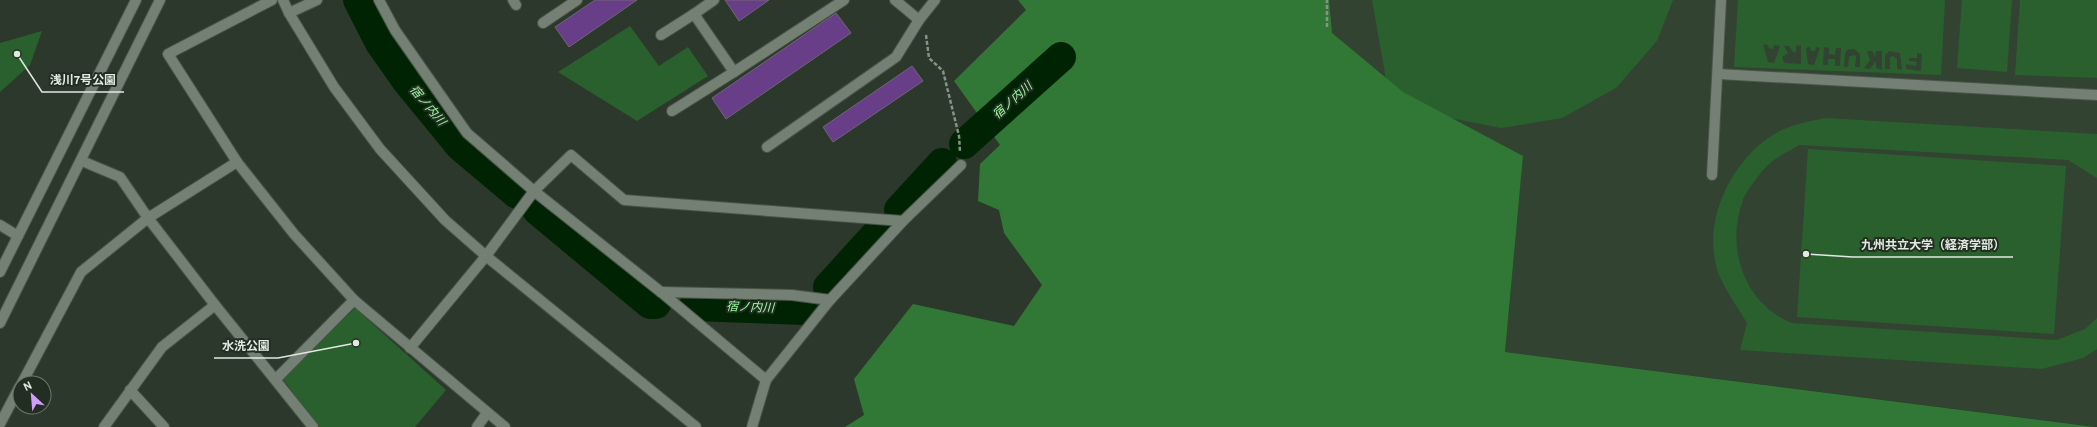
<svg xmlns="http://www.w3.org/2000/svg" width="2097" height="427" viewBox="0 0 2097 427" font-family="Overpass,'Noto Sans JP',sans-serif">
	<rect width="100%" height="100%" fill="#2c382c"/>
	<polygon fill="#324332" points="1286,0 2097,0 2097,427 1505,352 1523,156 1403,92"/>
	<g fill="#2a602e" fill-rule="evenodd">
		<polygon points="1372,0 1673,0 1657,41 1616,88 1562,118 1501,128 1440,116 1387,85"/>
		<path d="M 1738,0 L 1945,0 L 1941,75 L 1734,67 ZM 1763,44 L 1768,45 L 1769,48 L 1773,49 L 1774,45 L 1780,46 L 1774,63 L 1768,62 ZM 1801,45 L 1801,64 L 1784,63 L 1782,57 L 1788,53 L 1784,46 L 1789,46 L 1793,52 L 1796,52 L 1796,46 ZM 1810,47 L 1811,51 L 1815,51 L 1816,47 L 1820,48 L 1814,65 L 1808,64 L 1806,48 ZM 1824,47 L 1829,48 L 1829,54 L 1835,55 L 1836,48 L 1841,48 L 1840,66 L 1835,66 L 1835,59 L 1828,59 L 1828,65 L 1823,65 ZM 1854,49 L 1860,54 L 1860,67 L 1855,67 L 1856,56 L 1853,55 L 1849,57 L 1848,67 L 1844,67 L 1845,54 L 1847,50 ZM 1867,51 L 1872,51 L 1875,57 L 1876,51 L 1882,51 L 1882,70 L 1876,68 L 1876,61 L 1870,69 L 1864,68 L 1870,60 ZM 1889,51 L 1900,53 L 1902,70 L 1897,69 L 1897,59 L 1893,56 L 1890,57 L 1890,69 L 1885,69 L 1885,55 ZM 1917,53 L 1922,54 L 1921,71 L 1906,69 L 1906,64 L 1916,66 L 1917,62 L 1909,61 L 1909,58 L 1917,58 Z"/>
		<polygon points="1962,0 2012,0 2007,72 1957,68"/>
		<polygon points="2020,0 2097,0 2097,78 2015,75"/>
		<polygon points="630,26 659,66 688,47 708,76 637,121 558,72"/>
		<polygon points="42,31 30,65 0,92 0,43"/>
		<path d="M 1825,118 L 2097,134 L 2097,178 L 2068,160 L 1799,145 C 1789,151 1776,157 1768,165 C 1761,171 1746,192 1743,200 C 1725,247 1744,304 1792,323 L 2057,340 L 2085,329 L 2097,318 L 2097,349 L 2083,358 L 2042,369 L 1740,350 L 1747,323 C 1737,306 1723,288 1717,269 C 1703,222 1729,166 1768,138 C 1785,126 1805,122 1825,118 Z"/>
		<polygon points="1808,149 2066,166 2054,334 1797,317"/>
		<polygon points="355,308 446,390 415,427 319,427 282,378"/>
	</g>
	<polygon fill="#317836" points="1018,0 1329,0 1332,33 1403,92 1523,156 1505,352 2095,427 845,427 864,415 854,379 913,304 1014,326 1042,285 1004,233 999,210 978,201 980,164 1000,145 954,81 1026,10"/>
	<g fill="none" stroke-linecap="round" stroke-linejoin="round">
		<g stroke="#002403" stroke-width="30">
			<polyline points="358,0 380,43 406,80 460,146 517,194"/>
			<polyline points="964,144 1061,57"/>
			<polyline points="537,210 650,304 656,304"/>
			<polyline points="899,210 942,163"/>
			<polyline points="828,287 878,232"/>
			<polyline points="694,306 806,310"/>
		</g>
	</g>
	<g fill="#683e88" stroke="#6e6676">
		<polygon points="595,0 637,0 569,47 555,27"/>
		<polygon points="725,0 769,0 739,21"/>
		<polygon points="836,13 851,33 726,119 712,98"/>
		<polygon points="912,66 923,81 833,142 823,127"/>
	</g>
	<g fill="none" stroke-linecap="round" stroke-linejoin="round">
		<defs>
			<g id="minor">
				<polyline points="272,0 168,54 237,162 294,234 354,300 505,427"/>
				<polyline points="283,0 289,13 334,87 380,149 445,220 486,256 696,427"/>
				<polyline points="379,0 395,30 467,133 534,191 661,292 766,380"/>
				<polyline points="513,0 516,5"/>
				<polyline points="714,0 694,14 734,72 844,0"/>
				<polyline points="895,0 919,20 935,0"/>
				<polyline points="289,13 317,0"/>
				<polyline points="543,23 577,0"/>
				<polyline points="661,35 694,14"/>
				<polyline points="1718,74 2097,95"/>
				<polyline points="672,111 734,72"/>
				<polyline points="767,147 896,57 919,20"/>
				<polyline points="82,161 120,177 148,218 215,305 313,427"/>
				<polyline points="1712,175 1721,0"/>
				<polyline points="0,225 18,236"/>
				<polyline points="0,272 136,0"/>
				<polyline points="661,292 792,295 830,300"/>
				<polyline points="0,323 160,0"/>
				<polyline points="410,348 486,256 534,191 571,155 624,200 903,221"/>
				<polyline points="276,379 354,300"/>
				<polyline points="22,383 81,272 148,218 237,162"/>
				<polyline points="130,390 164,427"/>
				<polyline points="0,424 20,386"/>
				<polyline points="104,427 162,347 215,305"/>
				<polyline points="477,427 487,413"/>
				<polyline points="752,427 766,380 830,300 903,221 961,165"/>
			</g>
		</defs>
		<use href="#minor" stroke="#495449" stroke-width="12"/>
		<g stroke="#889288" stroke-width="2.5" stroke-dasharray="4 2" stroke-linecap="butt">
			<polyline points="1327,27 1327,0"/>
			<polyline points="926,35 929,58 943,71 959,136 960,152"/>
		</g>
		<use href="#minor" stroke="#738073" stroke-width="10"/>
	</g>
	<g text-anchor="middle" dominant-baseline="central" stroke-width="4" stroke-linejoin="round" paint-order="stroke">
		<g font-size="12" font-style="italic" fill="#9dfca0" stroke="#222e22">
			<text transform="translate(1013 101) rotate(-42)">宿ノ内川</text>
			<text transform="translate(427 106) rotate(50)">宿ノ内川</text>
			<text transform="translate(750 308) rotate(2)">宿ノ内川</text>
		</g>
	</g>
	<path fill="none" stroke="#e1e9e1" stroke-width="1.5" d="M17 54L42 92H124M1806 254L1853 257H2013M356 343L278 358H214"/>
	<g fill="#e1e9e1" stroke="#222e22" stroke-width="1.5">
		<circle cx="17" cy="54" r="4"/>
		<circle cx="1806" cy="254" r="4"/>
		<circle cx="356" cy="343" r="4"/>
	</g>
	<g font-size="12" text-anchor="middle" font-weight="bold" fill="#e1e9e1" stroke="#222e22" stroke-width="4" stroke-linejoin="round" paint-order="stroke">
		<text x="83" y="84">浅川7号公園</text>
		<text x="1933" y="249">九州共立大学（経済学部）</text>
		<text x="246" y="350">水洗公園</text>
	</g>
	<g transform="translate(32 395) rotate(334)"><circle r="19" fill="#222e22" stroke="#6e796e"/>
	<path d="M0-3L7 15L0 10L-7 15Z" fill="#d29dfd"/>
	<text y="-6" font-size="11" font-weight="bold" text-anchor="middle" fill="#e1e9e1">N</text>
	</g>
</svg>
